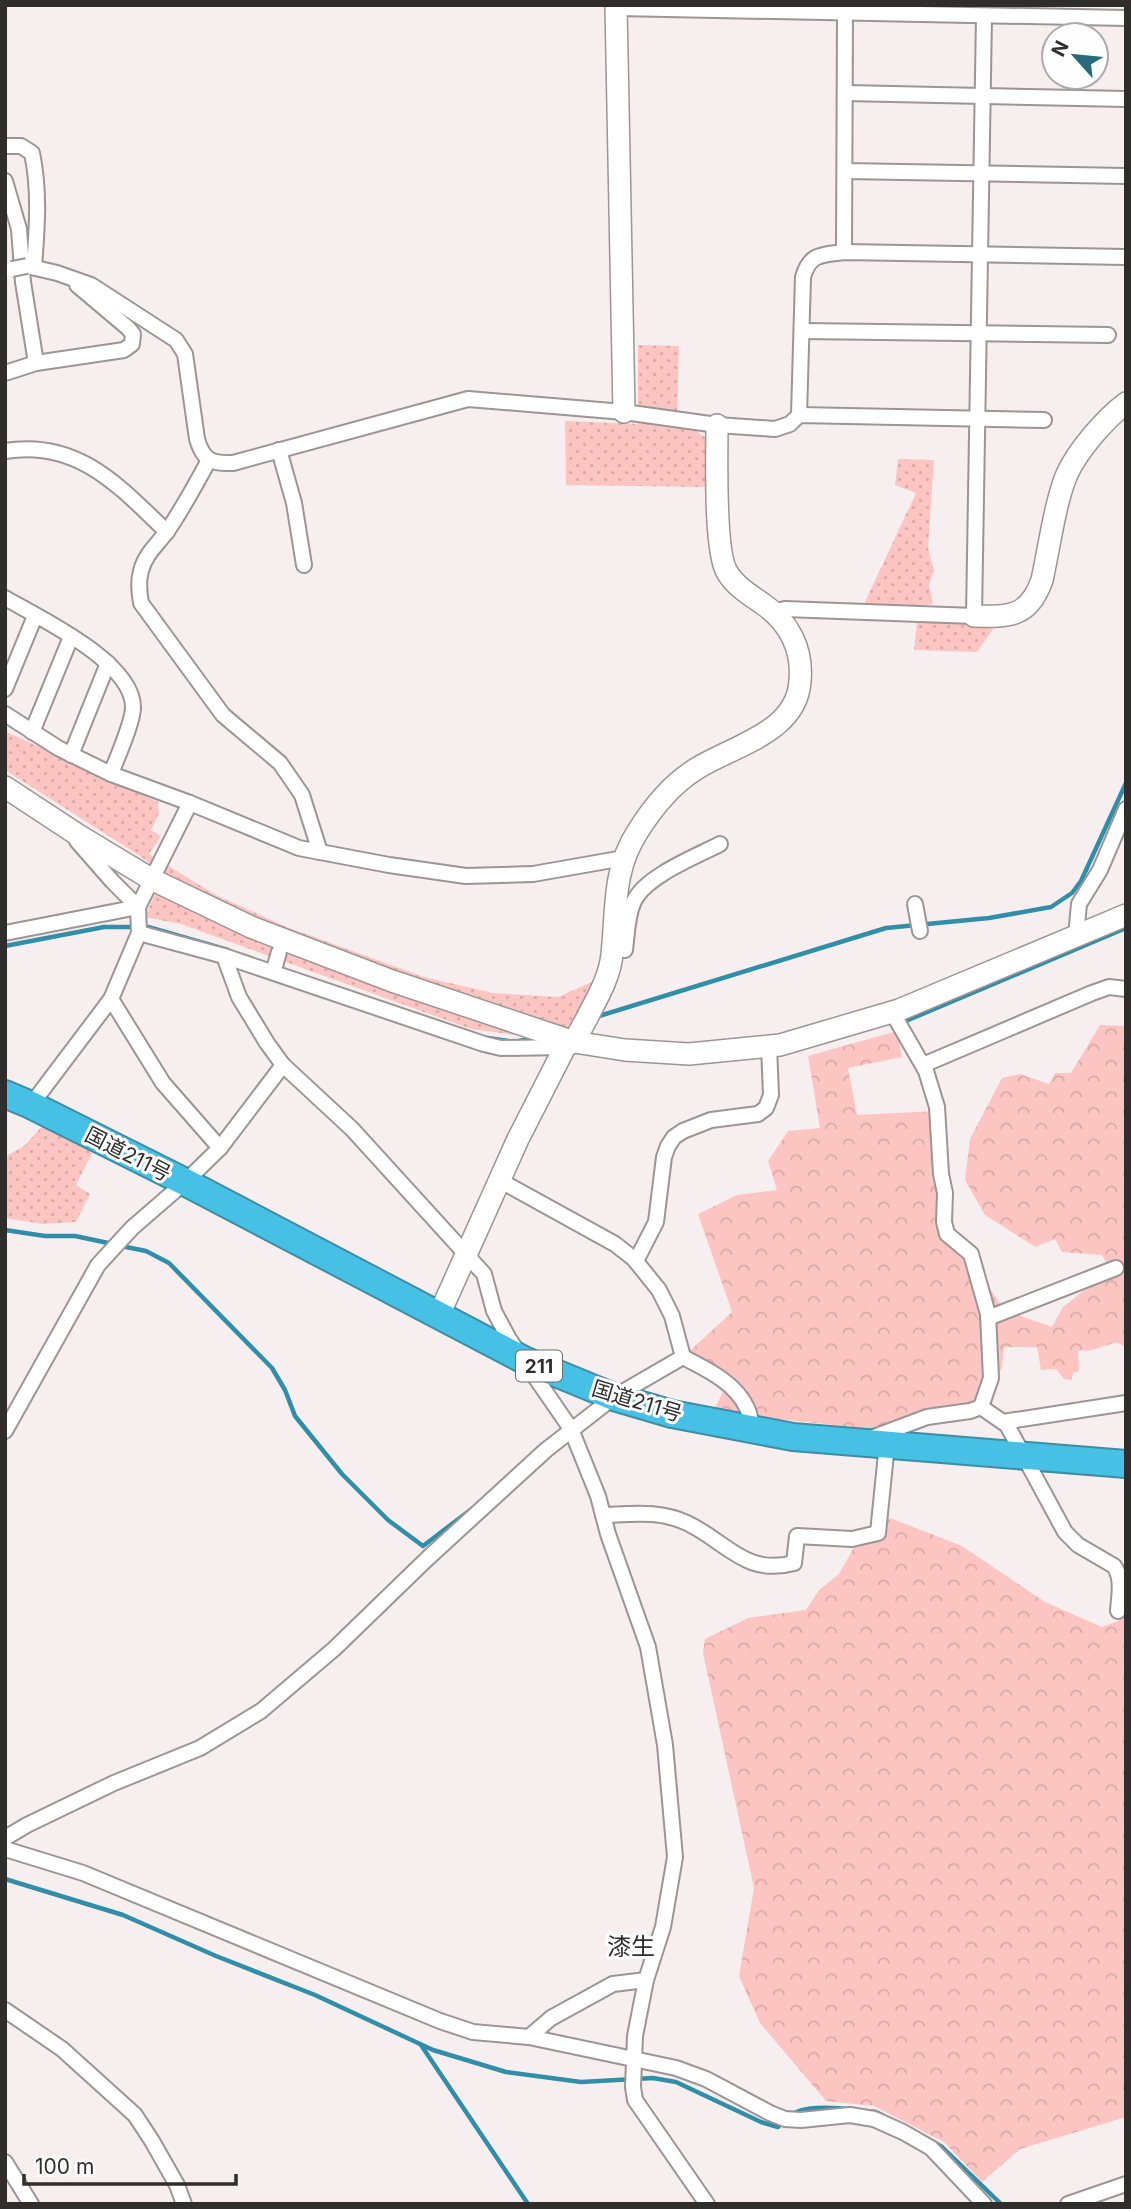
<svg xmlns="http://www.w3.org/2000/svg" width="1131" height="2209" viewBox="0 0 1131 2209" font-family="Inter,'Noto Sans JP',sans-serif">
	<defs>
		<pattern id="forest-crowns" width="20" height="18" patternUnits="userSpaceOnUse" patternTransform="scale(1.75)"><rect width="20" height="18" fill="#fcc5c1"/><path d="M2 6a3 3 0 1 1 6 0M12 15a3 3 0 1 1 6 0" fill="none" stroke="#d8aaa6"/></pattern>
		<pattern id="park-dots" width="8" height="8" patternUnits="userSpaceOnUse" patternTransform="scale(1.75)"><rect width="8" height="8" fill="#fcc5c1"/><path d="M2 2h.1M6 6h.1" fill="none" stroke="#d8aaa6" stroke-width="1.8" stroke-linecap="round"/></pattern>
	</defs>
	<rect width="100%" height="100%" fill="#f7efef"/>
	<g fill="url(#forest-crowns)">
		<polygon points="1100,1025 1126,1026 1126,1348 1117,1342 1092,1350 1078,1351 1079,1371 1073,1373 1071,1380 1064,1379 1056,1369 1041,1370 1037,1347 1004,1347 1002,1368 989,1388 962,1408 880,1430 713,1412 727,1384 683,1357 732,1312 698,1214 737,1195 777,1190 768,1161 788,1131 820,1128 808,1056 897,1031 902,1057 848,1068 857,1115 937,1111 944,1222 1006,1312 1005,1321 1018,1315 1052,1327 1063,1307 1110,1270 1102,1255 1062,1252 1055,1239 1035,1247 985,1215 965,1180 970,1139 1002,1078 1020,1074 1049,1084 1055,1073 1071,1073"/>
		<polygon points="890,1518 962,1546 1045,1602 1102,1627 1118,1621 1126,1614 1126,2117 1020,2149 982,2182 944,2142 874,2106 826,2101 760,2023 739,1976 754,1888 703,1653 705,1639 748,1618 806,1610 819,1590 839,1574 853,1549 870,1532"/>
	</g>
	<g fill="url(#park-dots)">
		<polygon points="638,345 679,346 677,425 696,431 706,438 708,487 566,485 565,421 638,424"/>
		<polygon points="898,459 934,460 928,548 934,570 929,585 933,604 915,606 920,614 1002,616 977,652 914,650 918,614 913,605 864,604 916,493 895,485"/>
		<polygon points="5,731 158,802 159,813 151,830 161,836 149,854 216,895 287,927 424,977 493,993 558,997 603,977 580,1023 538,1038 471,1029 181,924 145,917 154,896 168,877 140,856 5,770"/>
		<polygon points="47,1121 96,1145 76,1185 90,1194 76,1222 43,1224 5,1218 5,1157 25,1145"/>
	</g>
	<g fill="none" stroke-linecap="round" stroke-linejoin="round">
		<g stroke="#318ea9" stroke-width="4.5">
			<polyline points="5,946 104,927 148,927 228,950"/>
			<polyline points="596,1017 886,928 989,918 1051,907 1072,893 1081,881 1126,783"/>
			<polyline points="901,1023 1126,928"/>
			<polyline points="488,1038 514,1042 535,1038"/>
			<polyline points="5,1230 45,1236 75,1236 113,1244"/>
			<polyline points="121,1246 146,1251 169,1263 272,1368 285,1390 295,1416 342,1474 388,1520 423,1546 473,1508"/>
			<polyline points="5,1879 123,1915 216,1956 315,1995 433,2050 506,2072 581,2082 653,2078 676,2082 761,2122 778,2127 784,2121"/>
			<polyline points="421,2045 528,2204"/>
			<polyline points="866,2111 876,2112 884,2116"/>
			<path d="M 791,2115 C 806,2105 833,2108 850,2109"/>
			<polyline points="932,2141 942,2147 1001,2204"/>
		</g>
		<defs>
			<g id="street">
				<polyline points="617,8 1126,18"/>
				<polyline points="846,93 1126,99"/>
				<path d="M 5,146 L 21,146 L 32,153 C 40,191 37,229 34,267"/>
				<polyline points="845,171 1126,176"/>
				<polyline points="5,181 19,229 23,282 36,363 5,373"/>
				<polyline points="844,252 845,14"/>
				<path d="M 27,266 L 57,273 L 91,285 L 176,340 L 185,354 L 197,439 C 203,460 211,464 233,463 L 468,399 L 624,412 L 717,425 L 775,429 L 790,424 L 799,415 L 1044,420"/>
				<polyline points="802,331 1108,335"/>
				<polyline points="36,363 124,350 132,344 133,334 128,328 77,285"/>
				<path d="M 799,415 L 803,277 C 810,253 822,255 844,252 L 1126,257"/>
				<polyline points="279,450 294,503 304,565"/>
				<path d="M 5,451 C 78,439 119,486 167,532"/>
				<path d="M 209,460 C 196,484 183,508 168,530 C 158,544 145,554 141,571 C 138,581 139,592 141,603 L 223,715 L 280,763 L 289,776 L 302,795 L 320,852"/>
				<path d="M 5,598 C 40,618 133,662 133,707 C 133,723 117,757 111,774"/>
				<polyline points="772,612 785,609 974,616 984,16"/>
				<polyline points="5,689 35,616"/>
				<polyline points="5,714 58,748 111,774 190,803 299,848 389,865 466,876 533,874 624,858"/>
				<polyline points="32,732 71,637"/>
				<polyline points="71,755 108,663"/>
				<polyline points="77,841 112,881 138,907"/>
				<polyline points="915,904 920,931"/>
				<polyline points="5,933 138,907"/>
				<polyline points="139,933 224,956 484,1044 501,1048 565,1047"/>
				<polyline points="1076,936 1079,904 1100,870 1126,809"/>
				<path d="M 612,949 L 625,950 C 627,934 627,916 634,901 C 646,876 695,857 720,844"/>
				<polyline points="224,956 239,997 267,1043 283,1065 352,1129 484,1274 494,1311 509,1339 571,1429 598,1496 608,1534 648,1647 665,1745 675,1857 663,1927 646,1980 635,2036 633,2087 635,2100 707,2204"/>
				<polyline points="275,966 279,952"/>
				<polyline points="111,999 163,1083 220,1148"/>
				<polyline points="923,1065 1092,993 1109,987 1126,989"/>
				<polyline points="31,1105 111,999 139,933 138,907 190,803"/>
				<polyline points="499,1180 615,1244 634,1259 659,1290 672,1316 683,1357"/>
				<polyline points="636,1261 656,1222 664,1157 668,1146 674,1137 683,1131 711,1120 758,1114 766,1108 771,1095 769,1046"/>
				<polyline points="988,1318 1116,1268"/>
				<path d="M 981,1407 L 1007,1425 L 1065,1532 L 1078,1545 L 1114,1566 C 1123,1578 1119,1596 1118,1611"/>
				<polyline points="1003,1422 1126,1403"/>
				<polyline points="5,1431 98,1265 132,1228 185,1182 220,1148 283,1065"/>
				<polyline points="871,1438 927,1417 970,1411 981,1407 991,1378 988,1314 971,1254 947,1234 944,1222 945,1193 941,1174 937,1107 926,1071 892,1012"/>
				<path d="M 603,1515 C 632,1514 660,1510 687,1523 C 727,1542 745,1576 794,1563 L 797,1536 L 852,1539 L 878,1533 L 887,1444"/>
				<path d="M 5,1838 L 27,1825 L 114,1783 L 200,1748 L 261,1711 L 334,1649 L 428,1558 L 546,1450 L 614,1397 L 683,1357 C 706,1369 735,1382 747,1408 C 750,1414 751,1423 753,1429"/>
				<polyline points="5,1849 83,1873 440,2021 473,2032 529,2037 676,2068 706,2079 770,2113 785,2119 801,2120 850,2115 874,2119 903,2132 931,2148 984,2204"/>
				<polyline points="5,2010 62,2049 135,2115 152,2141 177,2185 184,2204"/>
				<polyline points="529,2037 551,2018 613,1984 646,1980"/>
				<polyline points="5,2162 31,2204"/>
				<polyline points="1068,2204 1126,2184"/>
			</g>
			<g id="secondary">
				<polyline points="616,5 624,412"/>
				<path d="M 974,616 C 1010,617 1029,617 1042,580 C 1049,549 1055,502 1067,474 C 1078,450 1105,419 1126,403"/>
				<polyline points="5,787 78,835 151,879 251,927 392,981 574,1042 625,1050 689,1054 780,1045 899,1010 1126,915"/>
				<path d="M 439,1315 L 518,1139 L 565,1047 C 577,1040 580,1030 587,1018 C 597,998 610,977 612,954 C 617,909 612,871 638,831 C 653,807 672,784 696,769 C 732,746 797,733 800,681 C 803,649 789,622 763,604 C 750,595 735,586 727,572 C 714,551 717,454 717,425"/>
			</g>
			<polyline id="highway" points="5,1094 31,1105 185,1182 524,1360 614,1397 672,1414 793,1437 1126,1464"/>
		</defs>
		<use href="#street" stroke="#9c9595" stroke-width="18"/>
		<use href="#secondary" stroke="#9c9595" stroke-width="24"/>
		<use href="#highway" stroke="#3e8da4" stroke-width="30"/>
		<use href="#street" stroke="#fff" stroke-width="14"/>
		<use href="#secondary" stroke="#fff" stroke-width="21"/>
		<use href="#highway" stroke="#46c0e4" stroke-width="26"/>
		<defs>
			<polyline id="street-bridge" points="12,269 27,266"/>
		</defs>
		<use href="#street-bridge" stroke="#9c9595" stroke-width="18" stroke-linecap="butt"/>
		<use href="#street-bridge" stroke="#fff" stroke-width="14"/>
	</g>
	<g text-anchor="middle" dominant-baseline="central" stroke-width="6" stroke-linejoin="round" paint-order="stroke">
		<rect fill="#fefefe" stroke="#6e6c6c" stroke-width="2" x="516" y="1350.5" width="46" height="31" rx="5"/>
		<g font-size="19" font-weight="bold" fill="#302d2d">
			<text x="539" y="1366">211</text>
		</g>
		<g font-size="21" fill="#302d2d" stroke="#fefefe">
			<text transform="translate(128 1154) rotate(27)">国道211号</text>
			<text transform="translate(637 1401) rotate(17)">国道211号</text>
		</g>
		<g font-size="24" fill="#302d2d" stroke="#fefefe">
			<text x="631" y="1946">漆生</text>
		</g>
	</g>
	<rect width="1131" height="2209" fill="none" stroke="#302d2d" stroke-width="14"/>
	<g transform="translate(1075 56) rotate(297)"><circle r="33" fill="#fefefe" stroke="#acaaaa" stroke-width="2"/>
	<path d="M0-5L12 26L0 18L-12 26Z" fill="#28697d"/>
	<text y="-10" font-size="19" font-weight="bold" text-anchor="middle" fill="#302d2d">N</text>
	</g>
	<path d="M24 2174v10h212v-10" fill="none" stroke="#302d2d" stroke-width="3.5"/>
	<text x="35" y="2174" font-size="21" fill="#302d2d" stroke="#fefefe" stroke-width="5" paint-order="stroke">100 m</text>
</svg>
